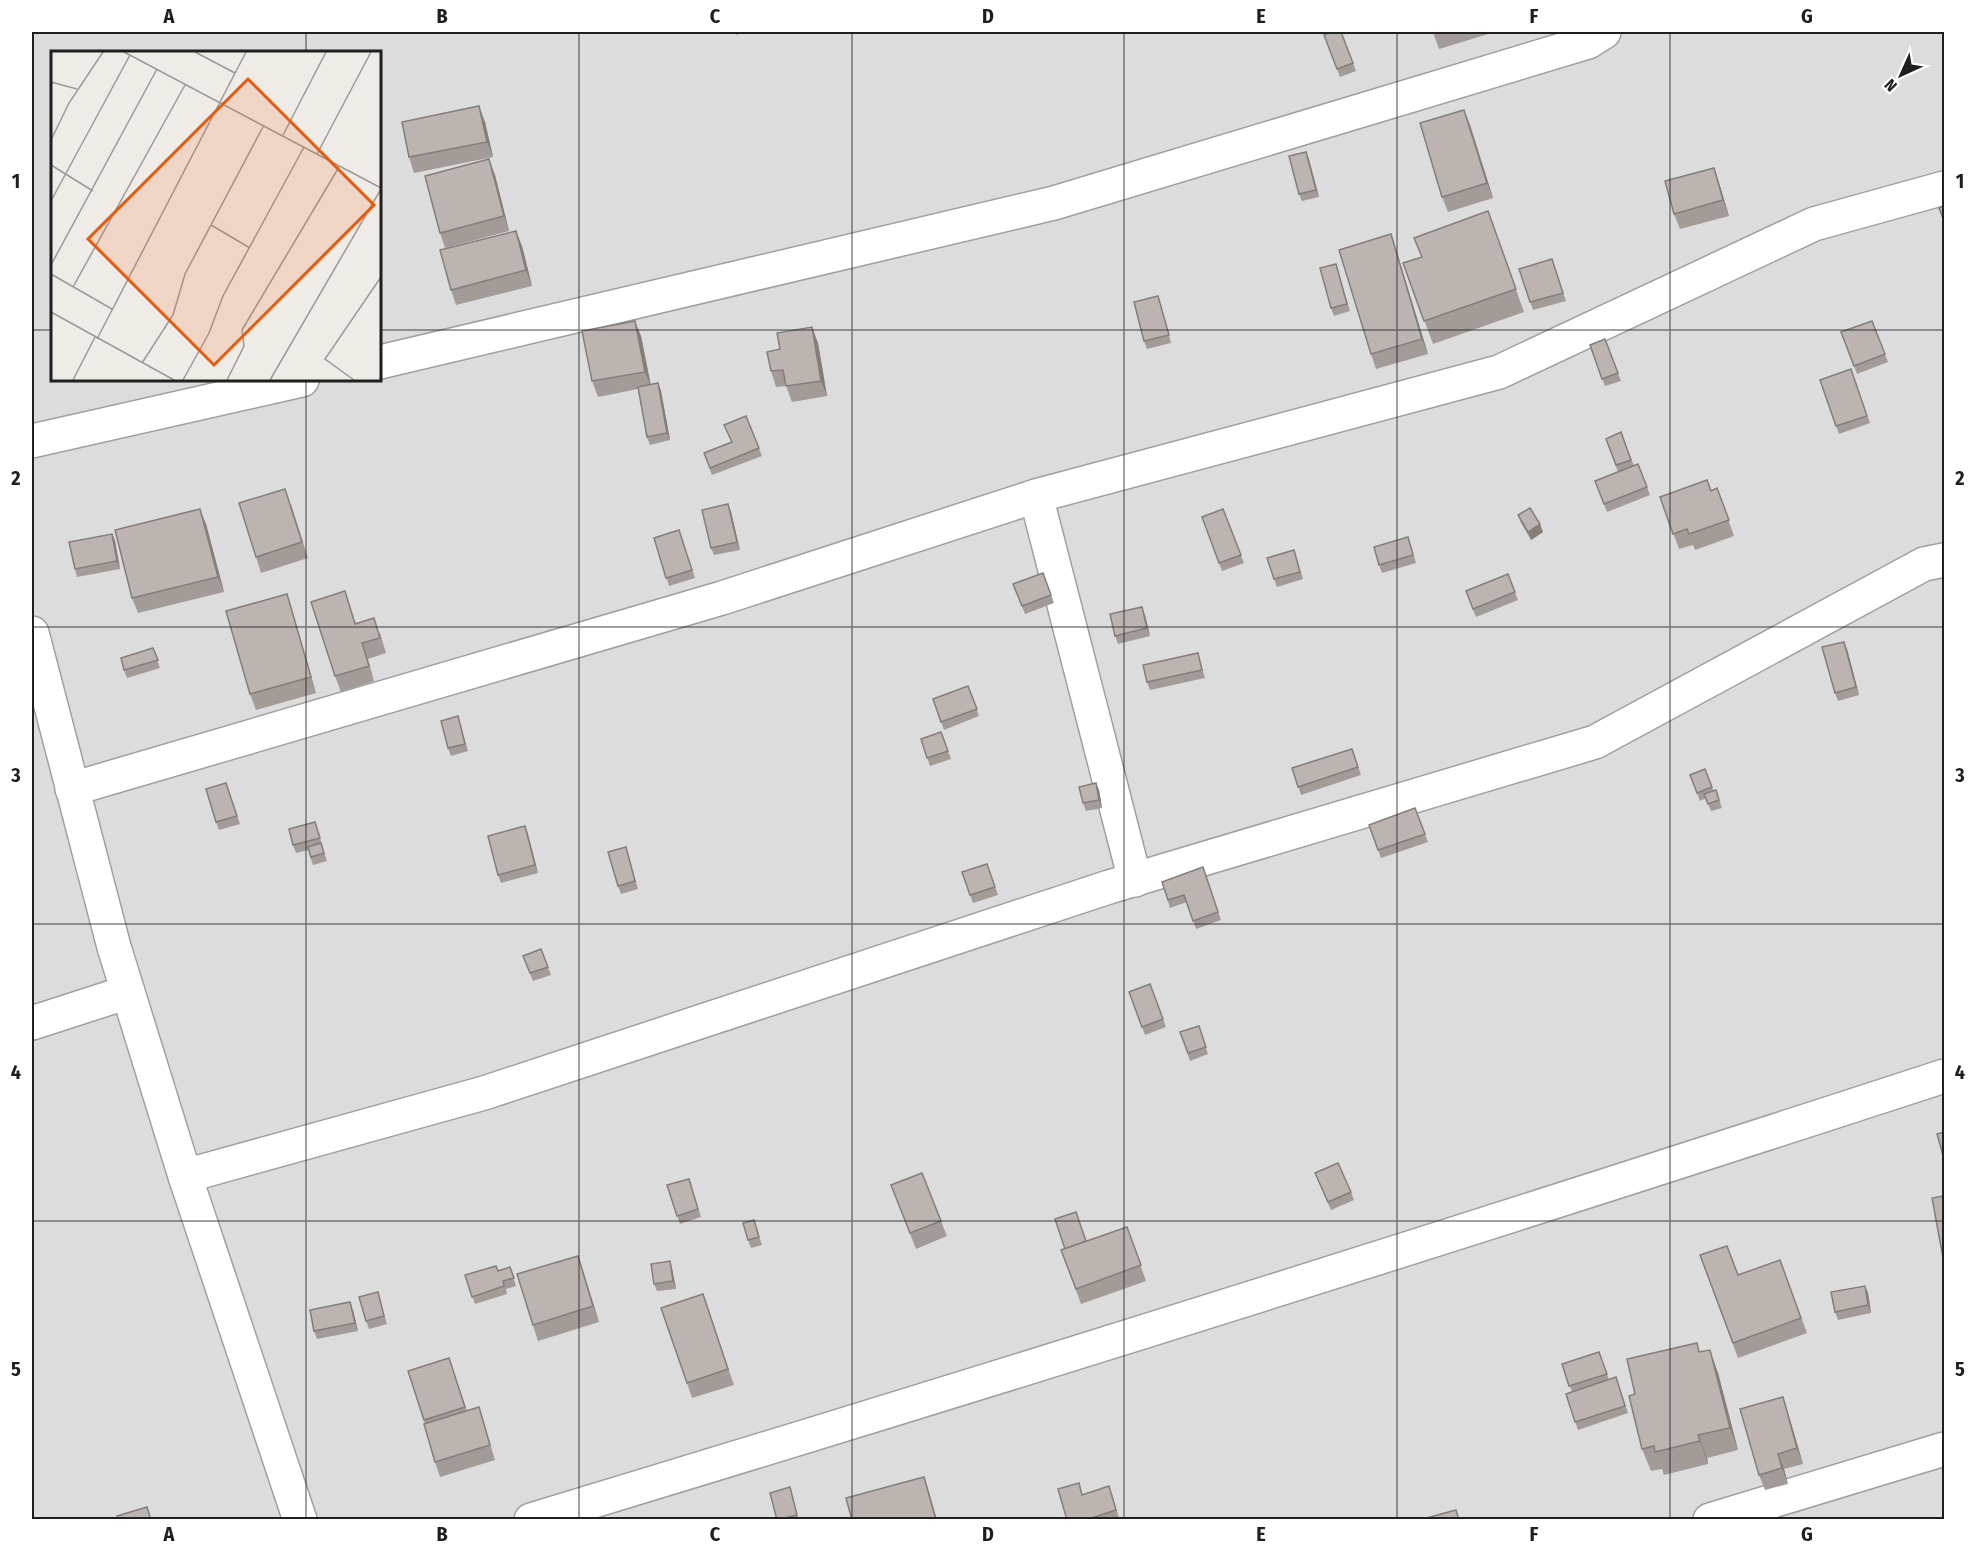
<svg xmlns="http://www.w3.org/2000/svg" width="1976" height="1551" viewBox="0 0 1976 1551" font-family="'Fira Sans Condensed',sans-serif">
	<rect width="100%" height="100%" fill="#efebe7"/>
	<path fill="#dddcdd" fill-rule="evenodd" d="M 32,32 L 1944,32 L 1944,1519 L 32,1519 ZM 52,52 L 380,52 L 380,380 L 52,380 Z"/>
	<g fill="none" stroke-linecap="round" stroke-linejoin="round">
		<defs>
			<g id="minor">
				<polyline points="380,362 1054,203 1588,42 1604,32"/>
				<polyline points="32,441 302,380"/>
				<polyline points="1036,496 1135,880"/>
				<polyline points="32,633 114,947 185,1176 300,1520"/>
				<polyline points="72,789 722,598 1036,496 1499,372 1814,224 1944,188"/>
				<polyline points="32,1023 128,992"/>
				<polyline points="185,1176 484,1093 1109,887 1595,742 1924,564 1944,560"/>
				<path d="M 531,1520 C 1004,1377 1475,1229 1944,1076"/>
				<polyline points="1710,1520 1944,1449"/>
			</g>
		</defs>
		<use href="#minor" stroke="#a0a0a0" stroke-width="36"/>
		<use href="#minor" stroke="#fff" stroke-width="33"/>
	</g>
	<g fill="#a29b97">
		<polygon points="735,32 747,32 736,35"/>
		<polygon points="1341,32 1356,71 1340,77 1324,35"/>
		<polygon points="1433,32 1495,32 1439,49"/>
		<polygon points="485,122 493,157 414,173 409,157"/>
		<polygon points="1470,125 1493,198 1448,212 1442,197"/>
		<polygon points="1306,152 1319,197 1302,201 1299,194"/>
		<polygon points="1714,168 1719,183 1729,216 1680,229 1674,214"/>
		<polygon points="495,175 509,231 445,248 440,233"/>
		<polygon points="1488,211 1524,312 1433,344 1403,263 1421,257"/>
		<polygon points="1391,234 1396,250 1428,354 1376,369 1371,354"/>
		<polygon points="522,246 532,286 456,305 451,290"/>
		<polygon points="1552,259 1566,301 1533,310 1519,269"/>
		<polygon points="1336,264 1350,311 1334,316 1331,308"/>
		<polygon points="1158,296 1171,343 1147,349 1144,341"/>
		<polygon points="1872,321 1888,362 1857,374 1841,332"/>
		<polygon points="641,336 651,385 658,383 661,391 670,440 650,445 647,437 638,389 598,397 592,381"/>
		<polygon points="1605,339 1621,381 1605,386 1590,345"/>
		<polygon points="818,343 827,396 792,402 786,386 776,387 771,371"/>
		<polygon points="1851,369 1870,423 1839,434 1820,380"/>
		<polygon points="746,416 762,456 712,475 704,453 731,442"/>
		<polygon points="1621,432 1634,466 1638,464 1650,495 1607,512 1595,481 1618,472 1606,439"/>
		<polygon points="1717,488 1734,536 1695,550 1693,545 1679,549 1660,497 1711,491"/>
		<polygon points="291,504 308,558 261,573 256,557"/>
		<polygon points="728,504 731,512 740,550 714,555 711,548"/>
		<polygon points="1223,509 1244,563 1222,571 1202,517"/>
		<polygon points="1518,515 1543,532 1531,540 1521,523"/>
		<polygon points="206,524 224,592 138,613 132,598"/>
		<polygon points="679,530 695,578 669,586 654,538"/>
		<polygon points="112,534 115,541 120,569 77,577 75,569"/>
		<polygon points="1411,545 1416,563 1382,573 1379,565"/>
		<polygon points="1294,550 1303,579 1277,587 1274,579"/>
		<polygon points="1043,573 1054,603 1025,614 1013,584"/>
		<polygon points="1508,574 1518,600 1476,617 1466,591"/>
		<polygon points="345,591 356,624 380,633 386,653 368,659 374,681 341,692 335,676"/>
		<polygon points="287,594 292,610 316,693 256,710 250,694"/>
		<polygon points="1145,615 1150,636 1118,644 1115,636"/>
		<polygon points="153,648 160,668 127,678 124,670"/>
		<polygon points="1847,649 1859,695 1838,701 1835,693"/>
		<polygon points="1198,653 1205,678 1150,690 1147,682"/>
		<polygon points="968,686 979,716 944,730 933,699"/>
		<polygon points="458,716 468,751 451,756 448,748"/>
		<polygon points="941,732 951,759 930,766 921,739"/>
		<polygon points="1352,749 1361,775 1301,795 1292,768"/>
		<polygon points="1705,769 1713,790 1716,790 1722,808 1711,811 1706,798 1700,801 1690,775"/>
		<polygon points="226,783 240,824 219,830 216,822"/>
		<polygon points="1096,783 1099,790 1102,808 1086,811 1083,803"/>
		<polygon points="1415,808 1428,842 1381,858 1369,825"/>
		<polygon points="525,826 538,873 501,883 498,875"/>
		<polygon points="318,830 322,846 327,861 313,865 308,850 296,853 293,845"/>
		<polygon points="626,847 638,889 621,894 618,886"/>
		<polygon points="987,864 998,895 973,903 962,872"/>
		<polygon points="1203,867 1221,920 1196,929 1187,902 1170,908 1162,882"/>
		<polygon points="541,949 551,975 533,981 523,956"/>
		<polygon points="1150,984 1166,1027 1145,1035 1129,992"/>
		<polygon points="1199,1026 1208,1054 1190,1061 1180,1032"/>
		<polygon points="1315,1173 1351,1192 1354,1200 1331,1210"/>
		<polygon points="689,1179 701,1217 680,1224 667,1185"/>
		<polygon points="891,1185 941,1221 947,1236 916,1249"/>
		<polygon points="754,1220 762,1245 751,1248 748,1240"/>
		<polygon points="1127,1227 1146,1281 1081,1304 1061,1250"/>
		<polygon points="1700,1255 1738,1275 1780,1260 1807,1333 1738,1358"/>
		<polygon points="670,1261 672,1268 676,1289 657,1291 654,1284"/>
		<polygon points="510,1267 516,1286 506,1289 507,1294 475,1304 465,1275 498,1271"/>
		<polygon points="583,1271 599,1322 538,1341 533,1325"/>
		<polygon points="1865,1286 1868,1293 1871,1313 1838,1320 1835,1312"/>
		<polygon points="703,1294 734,1385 692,1398 687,1383"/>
		<polygon points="380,1300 387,1324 369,1329 366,1321"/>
		<polygon points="353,1310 358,1331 317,1339 314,1331"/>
		<polygon points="1599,1352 1609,1380 1616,1377 1628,1413 1578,1430 1566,1394 1572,1392 1562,1364"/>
		<polygon points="1700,1352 1718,1373 1738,1450 1707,1458 1708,1464 1664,1475 1662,1469 1651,1471 1642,1449 1635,1394"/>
		<polygon points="449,1358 467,1411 479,1407 495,1460 440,1477 435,1462 425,1424 408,1371"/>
		<polygon points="1783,1397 1788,1413 1803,1464 1784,1469 1788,1484 1765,1490 1759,1475"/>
		<polygon points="1112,1494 1119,1518 1113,1520 1067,1520"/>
		<polygon points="792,1495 799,1520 777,1520"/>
	</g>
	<g fill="#847e7b">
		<polygon points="479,106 485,122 493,157 487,142"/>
		<polygon points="1464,110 1470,125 1493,198 1487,183"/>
		<polygon points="1306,152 1309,159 1319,197 1316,190"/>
		<polygon points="489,159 495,175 509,231 504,216"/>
		<polygon points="1714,168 1719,183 1729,216 1723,200"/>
		<polygon points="516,231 522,246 532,286 526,270"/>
		<polygon points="1391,234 1396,250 1428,354 1422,339"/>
		<polygon points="635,321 641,336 651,387 645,372"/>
		<polygon points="812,327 818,343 827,396 821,381"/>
		<polygon points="658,383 661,391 670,440 667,433"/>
		<polygon points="728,504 731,512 740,550 737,542"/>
		<polygon points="200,509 206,524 224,592 218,577"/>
		<polygon points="1540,524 1543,532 1531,540 1528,532"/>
		<polygon points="112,534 115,541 120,569 117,561"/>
		<polygon points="287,594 292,610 316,693 311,677"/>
		<polygon points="1142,607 1145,615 1150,636 1147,628"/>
		<polygon points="1844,642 1847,649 1859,695 1856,687"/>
		<polygon points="1096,783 1099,790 1102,808 1099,800"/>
		<polygon points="525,826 528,834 538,873 535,865"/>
		<polygon points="578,1256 583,1271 599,1322 593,1306"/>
		<polygon points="670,1261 672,1268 676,1289 673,1281"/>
		<polygon points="1865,1286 1868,1293 1871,1313 1868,1305"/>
		<polygon points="350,1302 353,1310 358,1331 355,1323"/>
		<polygon points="1710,1350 1718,1373 1738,1450 1730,1428"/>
		<polygon points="1783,1397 1788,1413 1803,1464 1797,1448"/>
		<polygon points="1698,1435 1707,1458 1708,1464 1700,1441"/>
		<polygon points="1778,1454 1784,1469 1788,1484 1782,1468"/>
		<polygon points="924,1477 929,1492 937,1520 936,1520"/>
	</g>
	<g fill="#bcb4b0" stroke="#847e7b" stroke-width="1.5">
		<polygon points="1332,32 1341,32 1353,63 1337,69 1324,35"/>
		<polygon points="479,106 487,142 409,157 402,122"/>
		<polygon points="1464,110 1487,183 1442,197 1420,123"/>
		<polygon points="1306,152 1316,190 1299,194 1289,156"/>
		<polygon points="489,159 504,216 440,233 425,176"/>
		<polygon points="1714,168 1723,200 1674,214 1665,181"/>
		<polygon points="1944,205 1944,221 1939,208"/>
		<polygon points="1488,211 1516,289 1424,321 1403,263 1422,257 1414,238"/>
		<polygon points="516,231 526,270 451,290 440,250"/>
		<polygon points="1391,234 1422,339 1371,354 1339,250"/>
		<polygon points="1552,259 1563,293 1530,302 1519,269"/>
		<polygon points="1336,264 1347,304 1331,308 1320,268"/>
		<polygon points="1158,296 1169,335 1144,341 1134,302"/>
		<polygon points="635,321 645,372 592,381 582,331"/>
		<polygon points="1872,321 1885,354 1854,366 1841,332"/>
		<polygon points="812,327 821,381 786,386 783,370 771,371 767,352 780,349 777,333"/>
		<polygon points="1605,339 1618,373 1602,379 1590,345"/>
		<polygon points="1851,369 1867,416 1836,426 1820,380"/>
		<polygon points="658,383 667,433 647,437 638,387"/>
		<polygon points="746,416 759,448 710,468 704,453 732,442 724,425"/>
		<polygon points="1621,432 1631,460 1616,465 1606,439"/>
		<polygon points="1638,464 1647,487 1604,504 1595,481"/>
		<polygon points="1707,480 1711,491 1717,488 1729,520 1689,534 1687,529 1673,534 1660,497"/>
		<polygon points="285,489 302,542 256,557 239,503"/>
		<polygon points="728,504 737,542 711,548 702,510"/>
		<polygon points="1530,508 1540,524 1528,532 1518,515"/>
		<polygon points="200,509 218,577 132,598 115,530"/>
		<polygon points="1223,509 1241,555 1219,563 1202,517"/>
		<polygon points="679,530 692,570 666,578 654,538"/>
		<polygon points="112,534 117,561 75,569 69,542"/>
		<polygon points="1408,537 1413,555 1379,565 1374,547"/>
		<polygon points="1294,550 1300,572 1274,579 1267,558"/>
		<polygon points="1043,573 1051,595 1022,606 1013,584"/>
		<polygon points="1508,574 1515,592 1473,609 1466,591"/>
		<polygon points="345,591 355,624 374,618 380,638 362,643 369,666 335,676 311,602"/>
		<polygon points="287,594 311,677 250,694 226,611"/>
		<polygon points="1142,607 1147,628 1115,636 1110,614"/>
		<polygon points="1844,642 1856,687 1835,693 1822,647"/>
		<polygon points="153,648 158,660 124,670 121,658"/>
		<polygon points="1198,653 1202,670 1147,682 1143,665"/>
		<polygon points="968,686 977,709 941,722 933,699"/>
		<polygon points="458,716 465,744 448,748 441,721"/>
		<polygon points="941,732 948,751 927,758 921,739"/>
		<polygon points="1352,749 1358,767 1298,787 1292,768"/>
		<polygon points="1705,769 1712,787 1697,793 1690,775"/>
		<polygon points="226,783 237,816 216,822 206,789"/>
		<polygon points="1096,783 1099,800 1083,803 1079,787"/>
		<polygon points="1716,790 1719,800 1708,804 1704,794"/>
		<polygon points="1415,808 1425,834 1378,850 1369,825"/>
		<polygon points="315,822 320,838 293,845 289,829"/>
		<polygon points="525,826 535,865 498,875 488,836"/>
		<polygon points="321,843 324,853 311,857 308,847"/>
		<polygon points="626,847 635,881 618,886 608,852"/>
		<polygon points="987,864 995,887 970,895 962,872"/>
		<polygon points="1203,867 1218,912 1193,921 1184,895 1168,900 1162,882"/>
		<polygon points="541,949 548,967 530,973 523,956"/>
		<polygon points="1150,984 1163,1019 1142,1027 1129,992"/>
		<polygon points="1199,1026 1206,1047 1188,1053 1180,1032"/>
		<polygon points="1944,1132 1944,1159 1937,1134"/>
		<polygon points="1338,1163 1351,1192 1328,1202 1315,1173"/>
		<polygon points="922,1173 941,1221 910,1233 891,1185"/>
		<polygon points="689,1179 698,1209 677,1216 667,1185"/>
		<polygon points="1944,1196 1944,1263 1932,1198"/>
		<polygon points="1076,1212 1086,1241 1065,1249 1055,1219"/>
		<polygon points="754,1220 759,1237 748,1240 743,1223"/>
		<polygon points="1127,1227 1141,1265 1076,1289 1061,1250"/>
		<polygon points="1727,1246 1738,1275 1780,1260 1801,1318 1733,1343 1700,1255"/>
		<polygon points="578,1256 593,1306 533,1325 517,1274"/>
		<polygon points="670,1261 673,1281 654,1284 651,1264"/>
		<polygon points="496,1266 498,1271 510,1267 514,1278 503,1281 504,1286 472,1297 465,1275"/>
		<polygon points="1865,1286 1868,1305 1835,1312 1831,1292"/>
		<polygon points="378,1292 384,1316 366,1321 359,1297"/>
		<polygon points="703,1294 728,1369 687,1383 661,1308"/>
		<polygon points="350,1302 355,1323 314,1331 310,1310"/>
		<polygon points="1697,1343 1699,1352 1710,1350 1730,1428 1698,1435 1700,1441 1655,1452 1654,1446 1642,1449 1629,1396 1635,1394 1627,1359"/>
		<polygon points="1599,1352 1607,1374 1569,1386 1562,1364"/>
		<polygon points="449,1358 465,1407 424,1420 408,1371"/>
		<polygon points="1616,1377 1625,1406 1575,1422 1566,1394"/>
		<polygon points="1783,1397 1797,1448 1778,1454 1782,1468 1759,1475 1740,1409"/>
		<polygon points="479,1407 490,1445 435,1462 424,1424"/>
		<polygon points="924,1477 936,1520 852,1520 846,1498"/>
		<polygon points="1079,1483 1082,1495 1109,1486 1116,1510 1086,1520 1067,1520 1058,1489"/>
		<polygon points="790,1487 797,1515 777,1520 770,1493"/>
		<polygon points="147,1507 151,1520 118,1520 117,1516"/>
		<polygon points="1456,1510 1459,1520 1419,1520"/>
	</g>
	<path fill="none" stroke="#1f1f1f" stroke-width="1.5" stroke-opacity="0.55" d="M 306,32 L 306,52M 579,32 L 579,1520M 852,32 L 852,1520M 1124,32 L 1124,1520M 1397,32 L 1397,1520M 1670,32 L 1670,1520M 32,330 L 52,330M 380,330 L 1944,330M 306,380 L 306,1520M 32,627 L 1944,627M 32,924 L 1944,924M 32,1221 L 1944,1221"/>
	<g transform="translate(51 51)">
		<rect width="330" height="330" fill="#efebe7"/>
		<path fill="none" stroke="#9c9997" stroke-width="1.5" d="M 73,1 L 330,137M 144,1 L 184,22M 0,31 L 26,38M 232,84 L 275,1M 0,89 L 18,52 L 52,1M 266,103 L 320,1M 0,114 L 42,140M 0,150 L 79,4M 160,174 L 199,197M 0,214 L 106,18M 0,223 L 61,258M 22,236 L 134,34M 0,261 L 123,329M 46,288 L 195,1M 91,312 L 122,264 L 134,223 L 213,74M 22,329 L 44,286M 132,329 L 158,282 L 172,245 L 253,96M 176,329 L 193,295 L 191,279 L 288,116M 219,329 L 330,138M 303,329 L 274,308 L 330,226"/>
		<path fill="#e8590c" fill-opacity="0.15" stroke="#e8590c" stroke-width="3" d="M 197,28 L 323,154 L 163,314 L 37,188 Z"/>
		<rect width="330" height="330" fill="none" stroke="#1f1f1f" stroke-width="3"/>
	</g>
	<rect width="1976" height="1551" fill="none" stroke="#ffffff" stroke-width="66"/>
	<g transform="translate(1901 75) rotate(225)" stroke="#ffffff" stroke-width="4.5" paint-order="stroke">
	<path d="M0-4.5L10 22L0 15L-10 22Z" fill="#1f1f1f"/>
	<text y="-9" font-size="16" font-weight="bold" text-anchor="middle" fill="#1f1f1f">N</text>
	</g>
	<rect x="33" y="33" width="1910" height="1485" fill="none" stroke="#1f1f1f" stroke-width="2"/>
	<g font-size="20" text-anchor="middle" font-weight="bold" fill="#1f1f1f">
		<text x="169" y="23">A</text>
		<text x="442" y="23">B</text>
		<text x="715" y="23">C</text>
		<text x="988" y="23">D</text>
		<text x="1261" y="23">E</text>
		<text x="1534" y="23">F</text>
		<text x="1807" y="23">G</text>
		<text x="16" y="188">1</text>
		<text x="1960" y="188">1</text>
		<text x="16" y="485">2</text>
		<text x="1960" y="485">2</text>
		<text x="16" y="782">3</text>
		<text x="1960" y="782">3</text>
		<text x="16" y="1079">4</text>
		<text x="1960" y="1079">4</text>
		<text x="16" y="1376">5</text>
		<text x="1960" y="1376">5</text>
		<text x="169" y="1541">A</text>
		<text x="442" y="1541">B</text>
		<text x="715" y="1541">C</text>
		<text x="988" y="1541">D</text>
		<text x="1261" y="1541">E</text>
		<text x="1534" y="1541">F</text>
		<text x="1807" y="1541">G</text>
	</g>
</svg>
